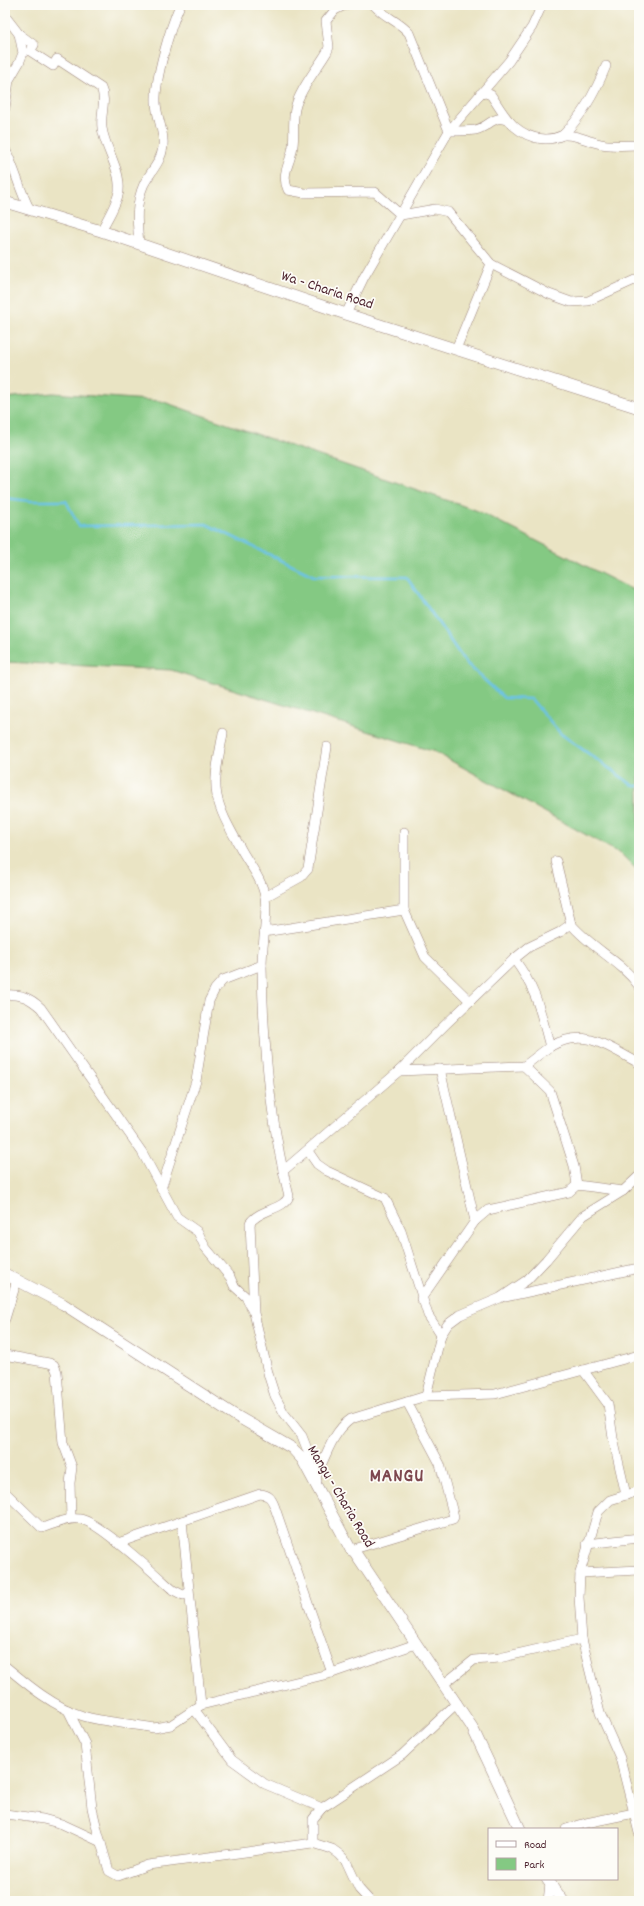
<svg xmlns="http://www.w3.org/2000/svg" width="644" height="1906" viewBox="0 0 644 1906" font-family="Dekko,sans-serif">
	<rect width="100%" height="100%" fill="#fdfcf7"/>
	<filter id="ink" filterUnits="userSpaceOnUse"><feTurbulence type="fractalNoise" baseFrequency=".025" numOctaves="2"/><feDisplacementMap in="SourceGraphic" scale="8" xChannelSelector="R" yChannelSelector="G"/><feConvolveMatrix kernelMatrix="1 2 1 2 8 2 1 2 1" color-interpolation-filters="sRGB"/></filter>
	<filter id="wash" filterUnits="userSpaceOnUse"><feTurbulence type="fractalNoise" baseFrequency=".012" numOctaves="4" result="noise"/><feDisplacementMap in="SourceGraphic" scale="16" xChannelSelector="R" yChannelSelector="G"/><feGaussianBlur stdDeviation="0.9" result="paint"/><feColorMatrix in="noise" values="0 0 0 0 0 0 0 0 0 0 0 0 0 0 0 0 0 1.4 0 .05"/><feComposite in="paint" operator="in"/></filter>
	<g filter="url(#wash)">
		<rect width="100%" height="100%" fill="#eae4c4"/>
		<polygon fill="#84c983" stroke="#677457" points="53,393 161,401 478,511 639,593 639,872 621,854 435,752 171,670 5,662 5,398"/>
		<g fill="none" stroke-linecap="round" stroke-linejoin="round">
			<polyline stroke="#6bc2e8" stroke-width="2.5" points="5,498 30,501 66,501 79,526 206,524 314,576 407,577 465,662 504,698 531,699 561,734 634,786 639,786"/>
		</g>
	</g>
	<g filter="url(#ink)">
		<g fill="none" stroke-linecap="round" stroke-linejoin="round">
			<defs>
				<g id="minor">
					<path d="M 345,5 L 335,10 L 326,21 L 329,47 L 327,52 C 317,69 302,86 296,105 C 291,120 296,136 292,151 C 289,166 281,174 288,190 L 304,193 L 375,192 L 401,215 L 435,209 L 448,212 L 491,264 L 549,294 L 571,302 L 588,301 L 639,278"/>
					<path d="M 374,5 C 384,17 399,21 409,33 L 449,131 C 457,131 466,131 475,130 C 491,127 493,112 510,122"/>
					<path d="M 5,16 L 19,34 L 34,45 L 30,51 L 53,66 L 57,59 L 101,88 C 107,100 100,115 102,128 C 105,149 121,169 119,191 C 117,204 107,219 101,231"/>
					<path d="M 606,66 C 596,91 582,116 563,135 C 576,134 585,140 597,143 C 610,147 626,145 639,145"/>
					<path d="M 480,94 L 486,93 L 491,95 C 497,104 502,113 509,121 C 523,137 544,144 563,135"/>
					<polyline points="5,108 9,80 19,63 23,53 19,34"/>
					<path d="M 5,149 C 15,168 19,189 29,208"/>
					<path d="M 139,244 C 137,222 135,204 144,184 C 151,171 161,162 163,147 C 165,131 156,117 156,102 C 155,78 170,28 180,5"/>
					<polyline points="346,314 364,277 449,131 509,61 532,27 542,5"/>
					<polyline points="456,349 491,264"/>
					<path d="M 223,733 C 220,753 213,776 217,796 C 221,815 232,832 241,849 C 249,864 262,879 265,897 C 268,919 262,943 262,966 C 263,1044 270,1121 289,1196 C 284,1210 259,1209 250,1223 L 254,1313 L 269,1377 L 275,1396 L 284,1413 L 302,1436 L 309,1454 L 317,1481"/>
					<polyline points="265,897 301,877 308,869 327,747"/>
					<polyline points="404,910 425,957 470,1001"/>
					<path d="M 571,924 C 591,948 621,961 639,986"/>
					<polyline points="264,932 404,910 404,832"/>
					<path d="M 514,959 C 537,990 540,1010 550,1047"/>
					<path d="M 5,995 C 21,994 29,997 41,1008 L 142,1152 L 177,1217 L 198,1232 L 205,1247 L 230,1277 L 234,1286 L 246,1297 L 252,1310"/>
					<polyline points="524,1066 550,1091 574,1166 577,1185"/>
					<polyline points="440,1069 475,1221"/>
					<path d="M 399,1071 L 524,1066 C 533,1060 544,1050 551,1046 C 587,1027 607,1047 639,1063"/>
					<polyline points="308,1151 317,1164 327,1171 385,1198 401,1231 428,1315 441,1335"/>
					<polyline points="283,1171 399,1071 445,1025 514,959 529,947 560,932 571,924 556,861"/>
					<polyline points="161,1189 196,1081 209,1001 215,989 223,980 262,965"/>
					<polyline points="505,1297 639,1268"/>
					<polyline points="421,1299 475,1221 488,1210 569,1192 577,1185 623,1191"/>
					<polyline points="5,1319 17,1280"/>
					<polyline points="5,1355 49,1363 54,1365 57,1372 63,1443 72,1467 70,1483 71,1518"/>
					<polyline points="583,1370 608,1404 613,1438 626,1495"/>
					<polyline points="426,1396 441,1335 448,1324 460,1315 500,1298 527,1280 546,1260 583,1216 623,1191 639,1176"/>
					<path d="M 316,1477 C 325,1458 333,1431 351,1419 L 426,1396 L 495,1394 L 639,1355"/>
					<polyline points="639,1491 610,1500 598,1512 580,1573 579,1597 582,1639 600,1713 620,1758 639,1833"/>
					<path d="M 5,1492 L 42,1528 C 54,1524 68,1517 80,1519 C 98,1521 157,1576 173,1590 L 183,1595 L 188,1594"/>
					<polyline points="182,1521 201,1705"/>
					<path d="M 118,1543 L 260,1494 C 269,1495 271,1498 274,1505 L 332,1673"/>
					<polyline points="587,1544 639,1538"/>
					<polyline points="351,1550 453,1519 454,1517 440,1464 407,1402"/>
					<polyline points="580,1573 639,1570"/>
					<path d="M 5,1666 C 29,1686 54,1707 83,1716 C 106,1723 131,1723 154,1728 L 171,1725 L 201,1705 L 332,1673 L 416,1644"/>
					<polyline points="444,1684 474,1660 499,1658 582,1639"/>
					<polyline points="194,1709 232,1760 265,1784 322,1808"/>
					<polyline points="68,1710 85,1744 92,1808 97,1829 109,1871 118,1876 148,1865 313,1843 332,1849 339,1854 346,1861 359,1889 370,1901"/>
					<polyline points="5,1814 43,1819 62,1824 101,1842"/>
					<polyline points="566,1829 586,1823 639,1812"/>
					<polyline points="313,1843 313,1819 322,1808 402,1755 457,1703"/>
					<polyline points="548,1901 550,1884"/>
				</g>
				<g id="tertiary">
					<polyline points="5,202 101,231 346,314 639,408"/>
					<polyline points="5,1274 63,1304 233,1414 292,1448 302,1459 351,1550 354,1551 472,1727 520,1829"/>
					<polyline points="547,1879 563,1901"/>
				</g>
			</defs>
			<use href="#minor" stroke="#9a8278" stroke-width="10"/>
			<use href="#tertiary" stroke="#9a8278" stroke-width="12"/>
			<use href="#minor" stroke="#fff" stroke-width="9"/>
			<use href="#tertiary" stroke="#fff" stroke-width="11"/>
		</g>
	</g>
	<g text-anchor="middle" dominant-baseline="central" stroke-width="3.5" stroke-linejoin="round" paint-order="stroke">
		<g font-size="15" fill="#4a1f2b" stroke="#fdfcf7">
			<text transform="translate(327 291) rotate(18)">Wa - Charia Road</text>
			<text transform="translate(340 1497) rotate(59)">Mangu - Charia Road</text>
		</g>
		<g font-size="19" font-weight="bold" letter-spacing="1" fill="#7e484f" stroke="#fdfcf7">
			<text x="397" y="1477">MANGU</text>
		</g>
	</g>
	<rect width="644" height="1906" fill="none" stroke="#fdfcf7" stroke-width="20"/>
	<rect x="488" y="1828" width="130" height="52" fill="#fdfcf7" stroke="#b5a4a5"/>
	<rect x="496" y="1841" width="20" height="6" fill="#ffffff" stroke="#b5a4a5"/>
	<text x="524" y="1848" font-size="12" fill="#4a1f2b">Road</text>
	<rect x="496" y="1858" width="20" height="12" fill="#84c983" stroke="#b5a4a5"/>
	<text x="524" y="1868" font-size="12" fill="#4a1f2b">Park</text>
</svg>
